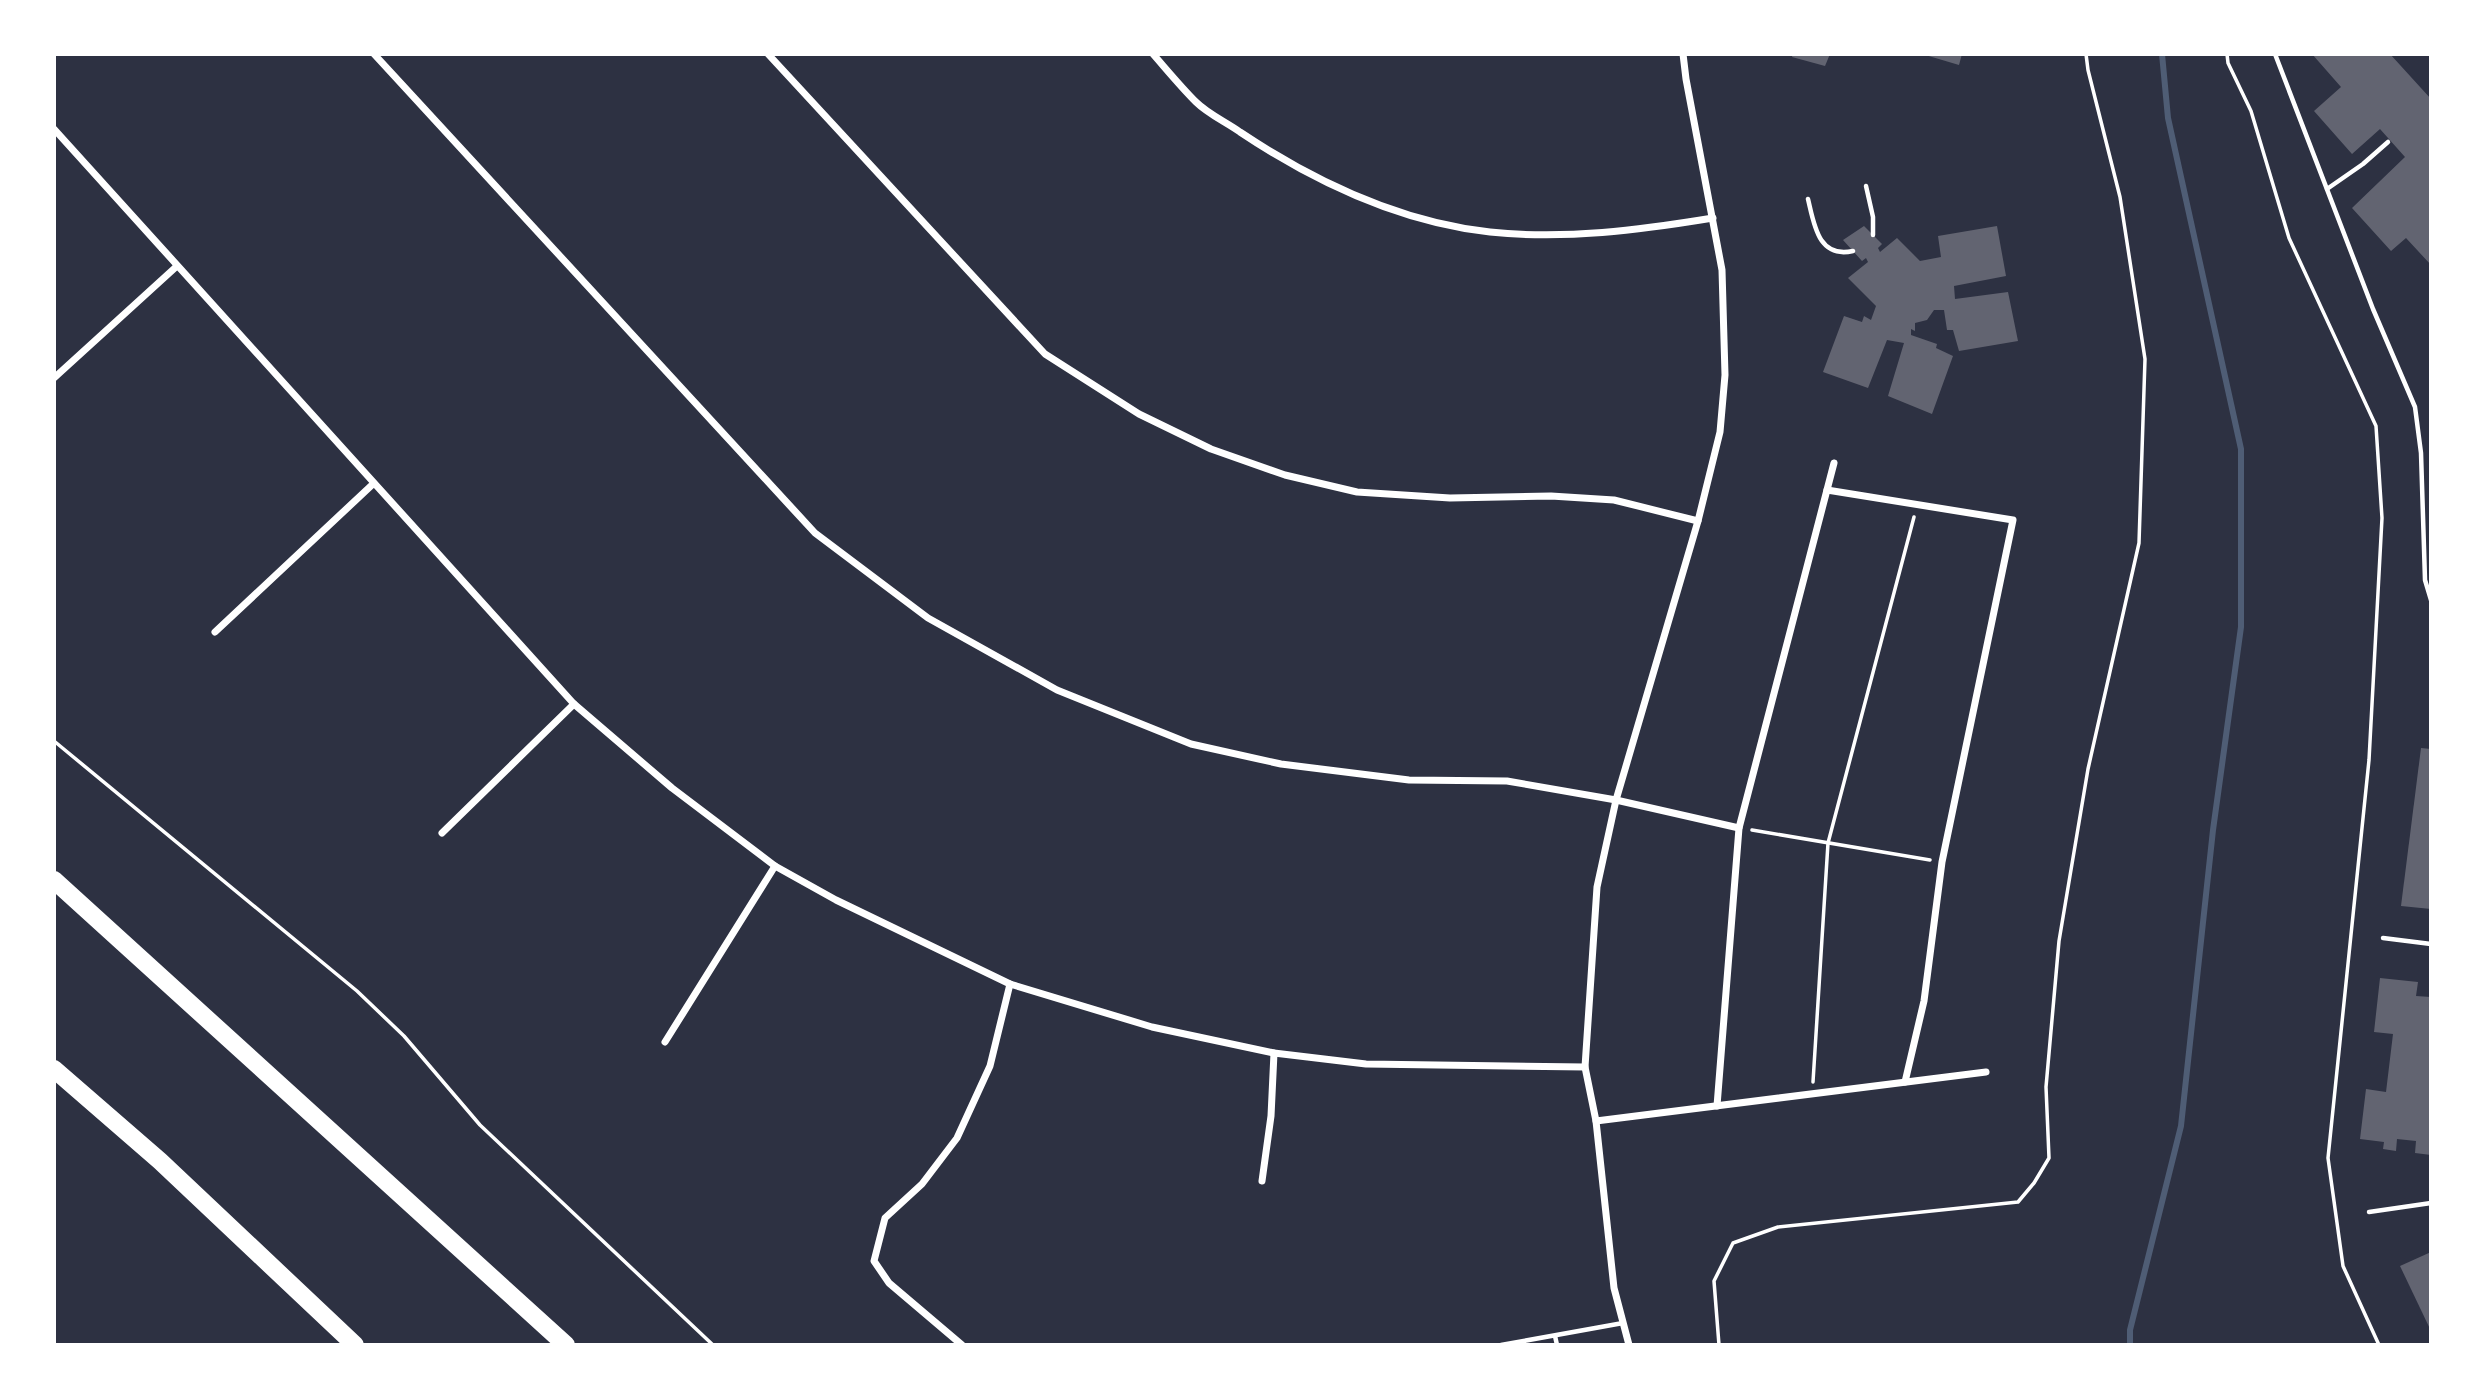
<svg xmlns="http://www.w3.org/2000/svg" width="2485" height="1399" viewBox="0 0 2485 1399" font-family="Mulish,sans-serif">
	<rect width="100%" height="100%" fill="#2d3142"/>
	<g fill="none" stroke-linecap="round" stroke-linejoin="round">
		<polyline stroke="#4f5d75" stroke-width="6" points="2130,1345 2130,1330 2181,1126 2213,830 2241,627 2241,449 2168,118 2162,54"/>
	</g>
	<g fill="#626471">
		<polygon points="1793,54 1830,54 1825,66 1792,57"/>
		<polygon points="1922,54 1962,54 1959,65"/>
		<polygon points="2312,54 2390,54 2431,99 2431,265 2406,238 2391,251 2352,208 2405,157 2380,129 2352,154 2314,111 2341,87"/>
		<polygon points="1864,226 1882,244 1878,248 1880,252 1897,238 1920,261 1941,257 1938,236 1997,226 2006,276 1954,286 1955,299 2008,292 2018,341 1959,351 1953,330 1947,330 1944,310 1934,310 1927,320 1915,323 1915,331 1911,329 1911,335 1937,344 1936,348 1953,356 1932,414 1888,396 1904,343 1887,340 1868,388 1823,372 1844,316 1862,322 1864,316 1871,320 1876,306 1848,278 1868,262 1866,258 1862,261 1843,240"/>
		<polygon points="2421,748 2431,749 2431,909 2401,906"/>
		<polygon points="2380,978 2418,982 2416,996 2431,997 2431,1155 2415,1153 2416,1141 2397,1139 2396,1151 2383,1149 2384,1142 2360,1139 2366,1089 2386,1092 2393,1034 2374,1032"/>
		<polygon points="2431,1252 2431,1331 2400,1266"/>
	</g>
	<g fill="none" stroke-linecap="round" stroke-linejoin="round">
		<g stroke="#fff" stroke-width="3.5">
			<polyline points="2227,54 2228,63 2251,111 2289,238 2376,426 2382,518 2369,760 2328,1158 2343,1266 2379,1345"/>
			<polyline points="54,741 357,991 404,1036 480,1125 713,1345"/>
			<polyline points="1752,830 1930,860"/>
			<polyline points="1813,1082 1828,843 1914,517"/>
			<polyline points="1719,1345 1714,1281 1733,1243 1778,1227 2018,1202 2034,1183 2049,1158 2046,1087 2059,941 2088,769 2139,543 2145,359 2120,197 2088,70 2086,54"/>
		</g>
		<g stroke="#fff" stroke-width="4.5">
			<polyline points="2275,54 2373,309 2415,407 2421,453 2425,580 2431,600"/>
			<polyline points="1866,186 1873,217 1873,235"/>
			<polyline points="2327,189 2363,164 2388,142"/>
			<path d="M 1808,199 C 1814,224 1818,259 1853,251"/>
			<polyline points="2383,938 2431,944"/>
			<polyline points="2369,1212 2431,1203"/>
			<polyline points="1555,1336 1557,1345"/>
			<polyline points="1501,1345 1623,1323"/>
		</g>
		<g stroke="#fff" stroke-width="7">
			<polyline points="374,54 815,533 928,618 1057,690 1191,744 1281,764 1409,780 1507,781 1616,800 1739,828"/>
			<polyline points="768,54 1045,354 1139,414 1211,449 1285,475 1357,492 1450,498 1551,496 1614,500 1698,521"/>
			<path d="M 1153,54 C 1167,70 1181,87 1196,102 C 1208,114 1226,122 1240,132 C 1315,182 1399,222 1490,232 C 1565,240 1640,230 1713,218"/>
			<polyline points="54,129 574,704 672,788 775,866 836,900 1010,984 1152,1027 1274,1053 1366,1064 1585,1067"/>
			<polyline points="54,378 177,266"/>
			<polyline points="1827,490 2013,520 1942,862 1924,1001 1905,1082"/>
			<polyline points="215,632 373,484"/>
			<polyline points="442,833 574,704"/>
			<polyline points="665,1042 775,866"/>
			<polyline points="1717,1106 1739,828 1834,463"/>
			<polyline points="1596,1121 1986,1072"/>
			<polyline points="1262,1181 1271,1116 1274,1053"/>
			<polyline points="962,1345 889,1283 874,1261 885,1218 922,1184 957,1138 990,1066 1010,984"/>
			<polyline points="1629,1345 1614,1288 1596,1121 1585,1067 1597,887 1616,800 1698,521 1720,432 1725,375 1722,270 1686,79 1683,54"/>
		</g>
		<g stroke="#fff" stroke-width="18">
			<polyline points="54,880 566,1345"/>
			<polyline points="54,1069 160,1161 355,1345"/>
		</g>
	</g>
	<rect width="2485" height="1399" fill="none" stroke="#ffffff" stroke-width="112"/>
</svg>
